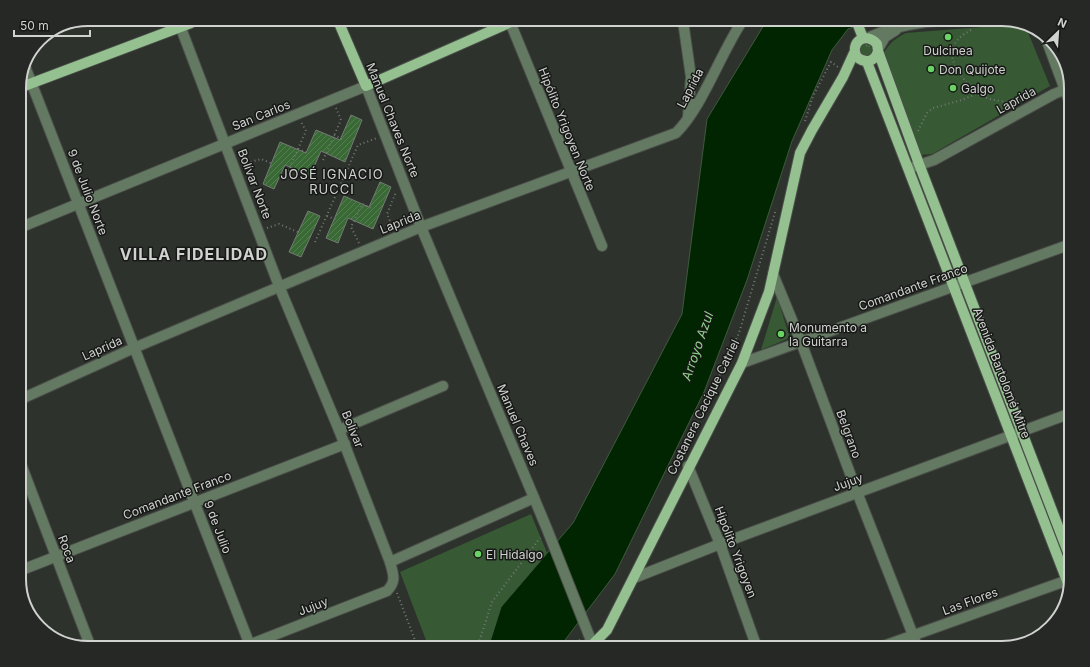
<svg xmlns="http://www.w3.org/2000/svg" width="1090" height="667" viewBox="0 0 1090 667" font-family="Inter,sans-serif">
	<defs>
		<pattern id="grass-tufts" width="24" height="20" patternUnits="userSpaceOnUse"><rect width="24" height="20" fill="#375a34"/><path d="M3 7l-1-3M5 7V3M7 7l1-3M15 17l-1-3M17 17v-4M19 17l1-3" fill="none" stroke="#537150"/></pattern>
		<pattern id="building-hatch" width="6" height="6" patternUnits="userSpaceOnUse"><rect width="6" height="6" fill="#396935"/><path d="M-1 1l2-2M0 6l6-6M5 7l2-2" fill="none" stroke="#557e51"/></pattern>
	</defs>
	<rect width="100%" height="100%" fill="#2e322d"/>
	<circle fill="url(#grass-tufts)" cx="866" cy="50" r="6"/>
	<g fill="#375a34">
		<path d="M 1020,24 L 1025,25 L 1050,86 L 932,154 L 920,155 L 884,53 C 890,42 896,38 906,33 Z"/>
		<polygon points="777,297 789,335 787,339 761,350"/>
		<polygon points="531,514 547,553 501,607 488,648 429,648 400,572"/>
	</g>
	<polygon fill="#012501" stroke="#3f593f" points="767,20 874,20 848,29 832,50 792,141 747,280 704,392 615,574 559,648 488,648 501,607 573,523 682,314 707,119"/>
	<g fill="url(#building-hatch)" stroke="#757a75">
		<polygon points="351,115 362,120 345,162 321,151 310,176 285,165 274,189 263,184 280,142 306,153 316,130 340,140"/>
		<polygon points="380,182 391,187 373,229 348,218 338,243 326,238 344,196 369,207"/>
		<polygon points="308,211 320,216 301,257 289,252"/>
	</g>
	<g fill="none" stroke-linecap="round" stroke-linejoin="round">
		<defs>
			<g id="minor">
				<polyline points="683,21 691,77 688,117"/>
				<polyline points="510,22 602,246"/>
				<path d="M 179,23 L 279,286 L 339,430 L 390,562 C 393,574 397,581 387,591 L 241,648"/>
				<polyline points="1045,36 1071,106"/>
				<path d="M 867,38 C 906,21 939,20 981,19"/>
				<polyline points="878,49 885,37 896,30"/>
				<polyline points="26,69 251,648"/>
				<polyline points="913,167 934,160 1054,94 1071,87"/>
				<polyline points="19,228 366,86 421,227 547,529 594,648"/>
				<polyline points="773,274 801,342 857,492 918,648"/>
				<polyline points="742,363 1071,244"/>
				<path d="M 19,400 L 134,348 L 421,227 L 676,133 C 703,106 720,54 743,20"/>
				<polyline points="339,430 443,386"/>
				<polyline points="19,459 91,648"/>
				<polyline points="688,466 720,544 757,648"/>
				<polyline points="390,562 534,498"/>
				<polyline points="19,571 345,444"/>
				<polyline points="634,578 720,544 1071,413"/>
				<polyline points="878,648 1071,579"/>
			</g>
			<g id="major">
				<polyline points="856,20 863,38"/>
				<polyline points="339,23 366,86 511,22"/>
				<path d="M 878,51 C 875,62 865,64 857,57 C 849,42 866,31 877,44 L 878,51 L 919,164 L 1071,560"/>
				<polyline points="867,62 1069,586"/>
				<polyline points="19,88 191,23"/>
				<polyline points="589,648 607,630 742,363 769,292 800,153 812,130 843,77 854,53"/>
			</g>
		</defs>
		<use href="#minor" stroke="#4b4f4a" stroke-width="12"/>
		<use href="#major" stroke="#4b4f4a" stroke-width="12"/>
		<g stroke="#757874" stroke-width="2" stroke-dasharray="1 3" stroke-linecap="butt">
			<path d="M 971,30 C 935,49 958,72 976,94"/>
			<polyline points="805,121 813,96 831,62 838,67"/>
			<polyline points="918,131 927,113 933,108 962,100 976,94 990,99 1016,104"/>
			<polyline points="334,135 343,140"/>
			<polyline points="298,149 308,153"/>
			<polyline points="323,160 341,120 336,108"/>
			<polyline points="243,164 261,159 273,164"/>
			<polyline points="288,171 306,131 301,122"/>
			<polyline points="327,216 337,220"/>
			<polyline points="267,228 279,224 300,233"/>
			<polyline points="393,228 387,214 396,192"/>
			<polyline points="315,242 358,145 377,138"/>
			<polyline points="359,243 351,227 362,204 371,208"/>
			<polyline points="681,459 739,333 776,209"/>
			<polyline points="397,593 418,648"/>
			<polyline points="477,648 492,602 540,538"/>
			<polyline points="570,648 581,639"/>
		</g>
		<use href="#minor" stroke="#647962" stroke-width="10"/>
		<use href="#major" stroke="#95c191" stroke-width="10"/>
	</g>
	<g fill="#6ad364" stroke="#171917" stroke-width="1.5">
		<circle cx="948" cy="37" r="4"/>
		<circle cx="931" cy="69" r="4"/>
		<circle cx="953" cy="88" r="4"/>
		<circle cx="781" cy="334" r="4"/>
		<circle cx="478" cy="554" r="4"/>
	</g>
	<g text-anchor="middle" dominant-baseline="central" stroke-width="3" stroke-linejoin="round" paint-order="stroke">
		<g font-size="12" fill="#d0d2cf" stroke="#171917" text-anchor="start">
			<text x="948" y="50" text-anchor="middle">Dulcinea</text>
			<text x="939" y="69">Don Quijote</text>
			<text x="961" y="88">Galgo</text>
			<text x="789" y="327">Monumento a<tspan x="789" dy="14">la Guitarra</tspan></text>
			<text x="486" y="554">El Hidalgo</text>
		</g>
		<g font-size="12" fill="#d0d2cf" stroke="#171917">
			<text transform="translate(690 88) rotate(-62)">Laprida</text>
			<text transform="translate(1016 100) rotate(-29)">Laprida</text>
			<text transform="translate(261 115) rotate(-22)">San Carlos</text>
			<text transform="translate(393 120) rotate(68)">Manuel Chaves Norte</text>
			<text transform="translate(567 129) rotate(68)">Hipólito Yrigoyen Norte</text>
			<text transform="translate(255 184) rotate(69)">Bolívar Norte</text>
			<text transform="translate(88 192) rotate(69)">9 de Julio Norte</text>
			<text transform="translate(400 222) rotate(-22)">Laprida</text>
			<text transform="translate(913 287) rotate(-20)">Comandante Franco</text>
			<text transform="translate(102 348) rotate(-24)">Laprida</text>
			<text transform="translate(1002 373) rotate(69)">Avenida Bartolomé Mitre</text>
			<text transform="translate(703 407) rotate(-64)">Costanera Cacique Catriel</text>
			<text transform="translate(518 425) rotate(67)">Manuel Chaves</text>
			<text transform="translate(353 429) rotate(68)">Bolívar</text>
			<text transform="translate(849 434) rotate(70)">Belgrano</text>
			<text transform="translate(848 482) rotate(-20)">Jujuy</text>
			<text transform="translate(177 495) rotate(-21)">Comandante Franco</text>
			<text transform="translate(218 527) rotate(69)">9 de Julio</text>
			<text transform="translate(67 549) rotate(69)">Roca</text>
			<text transform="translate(736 552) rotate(69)">Hipólito Yrigoyen</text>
			<text transform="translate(970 601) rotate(-20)">Las Flores</text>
			<text transform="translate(313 606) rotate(-21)">Jujuy</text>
		</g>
		<g font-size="13" letter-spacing="1" fill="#d0d2cf" stroke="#171917">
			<text x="332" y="174">JOSÉ IGNACIO<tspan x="332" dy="15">RUCCI</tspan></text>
		</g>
		<g font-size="13" font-style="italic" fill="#8dd388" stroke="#171917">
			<text transform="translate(697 346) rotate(-71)">Arroyo Azul</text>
		</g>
		<g font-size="16" font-weight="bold" letter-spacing="1" fill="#d0d2cf" stroke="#171917">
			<text x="194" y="254">VILLA FIDELIDAD</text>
		</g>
	</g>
	<path d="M0 0H1090V667H0ZM88 26H1002A62 62 0 0 1 1064 88V579A62 62 0 0 1 1002 641H88A62 62 0 0 1 26 579V88A62 62 0 0 1 88 26Z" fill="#262826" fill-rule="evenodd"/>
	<path fill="none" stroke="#d0d2cf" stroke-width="2" d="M88 26H1002A62 62 0 0 1 1064 88V579A62 62 0 0 1 1002 641H88A62 62 0 0 1 26 579V88A62 62 0 0 1 88 26Z"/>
	<g transform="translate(1058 32) rotate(25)" stroke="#171917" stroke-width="3" paint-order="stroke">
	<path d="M0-3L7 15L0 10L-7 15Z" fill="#d0d2cf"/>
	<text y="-6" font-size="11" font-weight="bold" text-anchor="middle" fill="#d0d2cf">N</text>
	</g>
	<path d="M14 30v6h76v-6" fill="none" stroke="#d0d2cf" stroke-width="2"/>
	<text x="20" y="30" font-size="12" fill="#d0d2cf" stroke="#171917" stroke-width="3" paint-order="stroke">50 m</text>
</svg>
